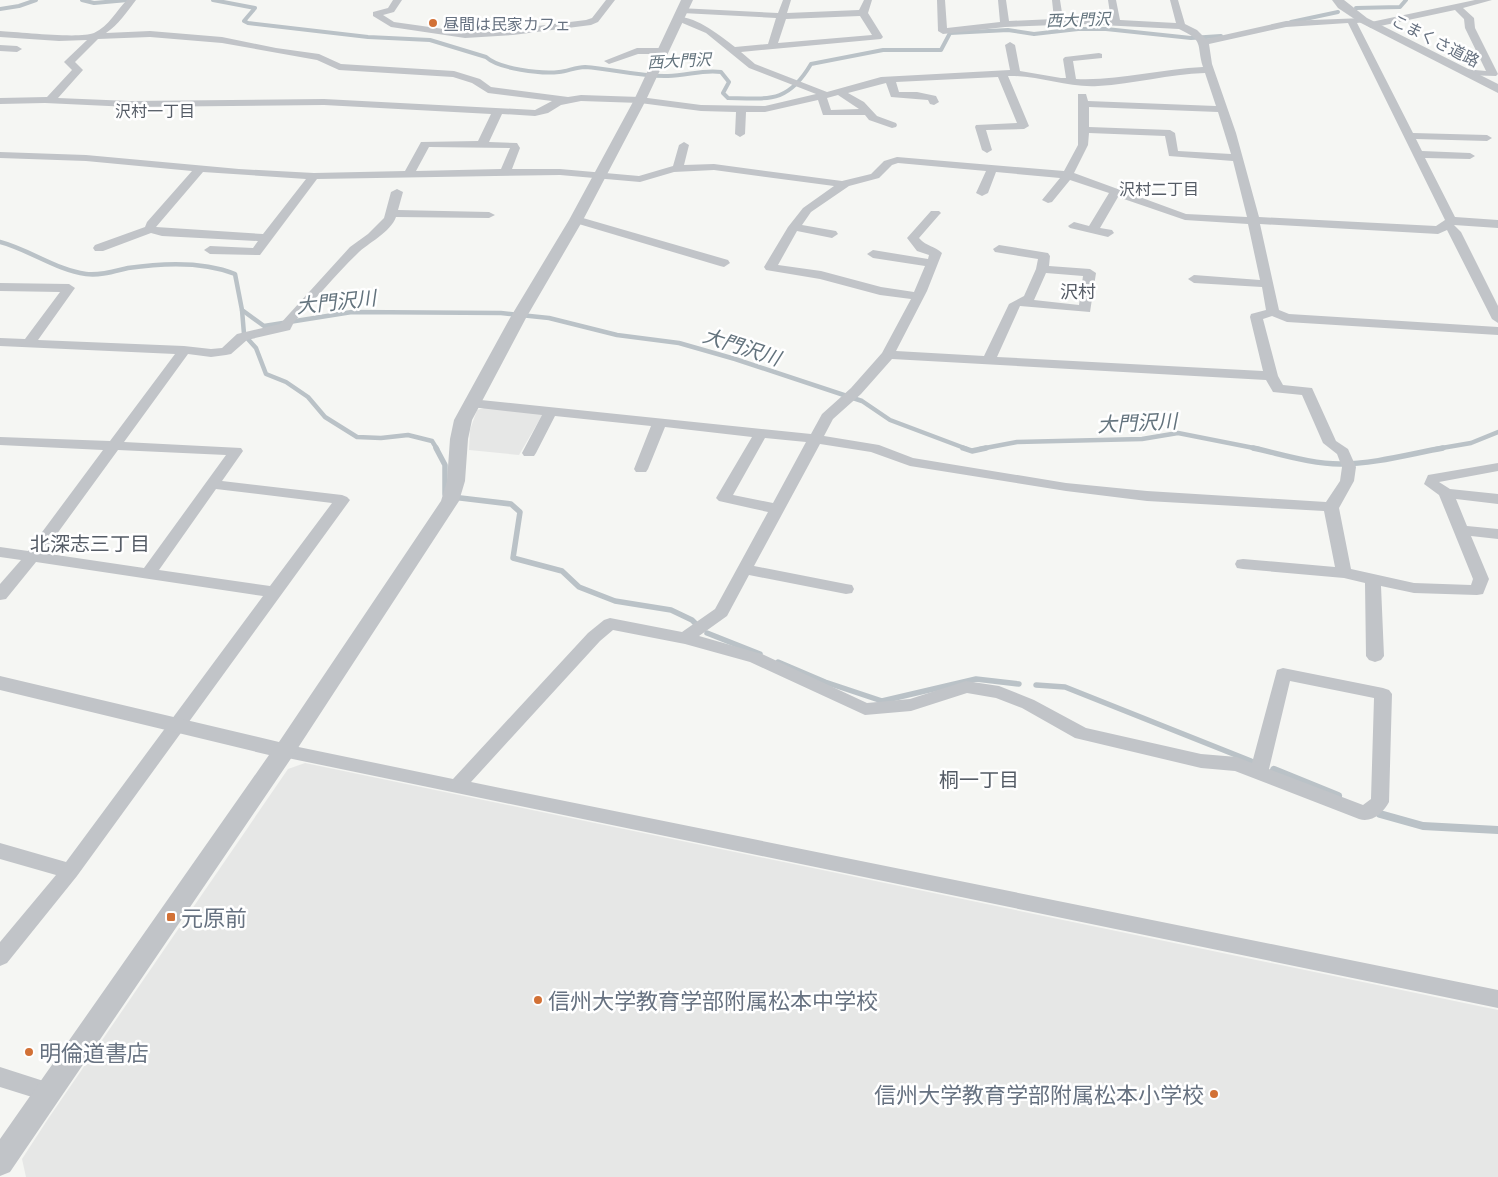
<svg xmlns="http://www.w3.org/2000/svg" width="1498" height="1177" viewBox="0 0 1498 1177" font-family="'Exo 2','Noto Sans JP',sans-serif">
	<rect width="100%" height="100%" fill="#f5f6f3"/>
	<g fill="#e6e7e6">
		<polygon points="491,406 544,412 519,455 469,450 470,430 477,410"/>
		<polygon points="305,763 1498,1010 1498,1177 26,1177 22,1159 48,1119 288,769"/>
	</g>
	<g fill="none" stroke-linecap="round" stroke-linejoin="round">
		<g stroke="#bac2c7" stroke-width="4">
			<polyline points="82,0 94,3 128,0"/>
			<path d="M 213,0 L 255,8 L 244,21 L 248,23 L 368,37 L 430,40 L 486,57 C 499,69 541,74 559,72 C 568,71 576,67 585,67 C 613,69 640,77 668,76 C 687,76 703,69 721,72 L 729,82 L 723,93 L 728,98 C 770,99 788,103 811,64 L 883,50 L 941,50 L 950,33 L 1008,30 L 1034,34 L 1078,29 L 1106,29 L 1191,38 L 1221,36"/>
			<polyline points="1356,8 1400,7 1406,0"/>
			<polyline points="0,9 19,6 36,0"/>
			<polyline points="1291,22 1338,12"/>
		</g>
		<g stroke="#bac2c7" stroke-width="4.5">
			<path d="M 0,242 C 30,250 56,270 86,274 C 100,276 115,271 128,268 C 162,263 203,261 235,274 L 242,310 L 264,326 L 352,312 L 501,313 L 549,318 L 617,335 L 679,343 L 735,359 L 862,401 L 890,420 L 967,449"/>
			<polyline points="242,310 244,334"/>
			<polyline points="247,338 256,348 266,374 286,382 308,397 325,417 357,437 381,438 408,435 432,441 437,449"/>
			<polyline points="980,449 1017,442 1142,439 1178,433 1259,449"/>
			<polyline points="1436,449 1471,443 1498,432"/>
		</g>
		<g stroke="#bac2c7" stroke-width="5.5">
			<polyline points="436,448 445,465 445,494"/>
			<polyline points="963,448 972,451 986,448"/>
			<path d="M 1253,448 C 1281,454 1311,464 1340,464 C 1374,464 1410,454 1443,448"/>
			<polyline points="452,497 511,504 520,512 513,558 562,571 579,587 615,601 671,610 692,620 697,625"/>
			<polyline points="707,633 760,654"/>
			<polyline points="778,662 825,682 882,701 976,679 1019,684"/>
			<polyline points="1036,685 1065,687 1251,761"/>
		</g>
		<g stroke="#bac2c7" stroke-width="8">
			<polyline points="1274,770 1338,796"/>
			<polyline points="1380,814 1423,826 1498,830"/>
		</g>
		<g fill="#c1c4c8" fill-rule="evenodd">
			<path d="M 127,0 L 136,0 C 127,12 118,25 106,33 L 150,31 L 222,37 L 276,48 L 319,54 L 341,64 L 454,71 L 480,79 L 491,87 L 568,97 L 581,95 L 640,97 L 701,105 L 765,106 L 816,94 L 749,68 L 706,33 L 673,19 L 675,17 C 693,14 721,36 735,47 L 768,44 L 776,18 L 682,13 L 679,12 L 679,8 L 778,13 L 783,0 L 791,0 L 787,13 L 859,10 L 864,0 L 872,0 L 868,13 L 883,37 L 881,39 L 741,52 L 755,64 L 827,92 L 881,77 L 1010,70 L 1005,45 L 1010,42 L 1015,45 L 1020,71 L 1061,78 L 1066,78 L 1063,59 L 1065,57 L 1099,53 L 1102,54 L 1102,58 L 1073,61 L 1076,79 C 1118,81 1160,69 1203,67 C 1196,44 1205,41 1179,29 L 1082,24 L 1005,27 L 943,34 L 938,31 L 937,0 L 945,0 L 947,28 L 1000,22 L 998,0 L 1006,0 L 1009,21 L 1054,19 L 1052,0 L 1060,0 L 1063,19 L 1111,20 L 1108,0 L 1116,0 L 1120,20 L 1176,23 L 1170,0 L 1178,0 L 1185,24 L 1197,30 L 1206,39 L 1286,21 L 1364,18 L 1364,22 L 1357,23 L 1413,133 L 1487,135 L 1492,138 L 1487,141 L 1416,139 L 1422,151 L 1470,153 L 1475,156 L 1470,159 L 1425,158 L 1455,217 L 1498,220 L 1498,228 L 1454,225 L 1461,232 L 1498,306 L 1498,323 L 1492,319 L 1447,230 L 1438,234 L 1260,224 L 1279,310 L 1289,314 L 1498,327 L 1498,335 L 1287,322 L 1272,316 L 1263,319 L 1278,376 L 1283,385 L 1312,388 L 1336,441 L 1348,449 L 1356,467 L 1354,481 L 1339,508 L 1351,569 L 1414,583 L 1471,585 L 1473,579 L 1439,495 L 1424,484 L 1428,475 L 1498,463 L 1498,471 L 1439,482 L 1450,489 L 1498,494 L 1498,504 L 1456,499 L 1467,526 L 1498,529 L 1498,539 L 1471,536 L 1489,579 L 1483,594 L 1477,595 L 1414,593 L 1381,586 L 1384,656 L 1381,660 L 1375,662 L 1369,660 L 1366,656 L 1365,583 L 1344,578 L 1243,569 L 1237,568 L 1235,564 L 1237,560 L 1243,559 L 1335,567 L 1324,511 L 1147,501 L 1066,491 L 910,466 L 871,452 L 820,444 L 754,566 L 846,584 L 852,585 L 854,589 L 852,593 L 846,594 L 749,575 L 727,616 L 699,636 L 762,654 L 867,703 L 910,699 L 966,681 L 999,686 L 1034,700 L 1086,728 L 1201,754 L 1237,757 L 1252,763 L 1277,670 L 1283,668 L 1383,688 L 1389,690 L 1392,694 L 1389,802 C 1383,813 1372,823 1359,819 L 1235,771 L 1201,768 L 1075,738 L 1022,708 L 996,698 L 967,693 L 911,711 L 865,715 L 750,662 L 685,644 L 613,630 L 600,641 L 471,782 L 1498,990 L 1498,1008 L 278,756 L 275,751 L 278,746 L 284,744 L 453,779 L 588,633 L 604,620 L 610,618 L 682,632 L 715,609 L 768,512 L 719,501 L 716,498 L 752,437 L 665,427 L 648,469 L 646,472 L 636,472 L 634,469 L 651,426 L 555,416 L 536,453 L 534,456 L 524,456 L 522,453 L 542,415 L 471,407 L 466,406 L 464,403 L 466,400 L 471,399 L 811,434 L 822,414 L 851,388 L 882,353 L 911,299 L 880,295 L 820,279 L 766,270 L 764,267 L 788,227 L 803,208 L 834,186 L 714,170 L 674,172 L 640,182 L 560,175 L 317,179 L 260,255 L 210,254 L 204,250 L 210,246 L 253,248 L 258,241 L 162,236 L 151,233 L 103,251 L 95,251 L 93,248 L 95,245 L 145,227 L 147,222 L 192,171 L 86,161 L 0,158 L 0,152 L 86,155 L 239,169 L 314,173 L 405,171 L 421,142 L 478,141 L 491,114 L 324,105 L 130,107 L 45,103 L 0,104 L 0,98 L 47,97 L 72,70 L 64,62 L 66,60 L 87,40 L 59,41 L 0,37 L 0,31 C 19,32 80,39 94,33 C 109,26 116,11 127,0 ZM 860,16 L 872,35 L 778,43 L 786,19 ZM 1348,23 L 1445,220 L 1436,226 L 1259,217 L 1236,133 L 1212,64 L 1209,44 L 1286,27 ZM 150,37 L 222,43 L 317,60 L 339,70 L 453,77 L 472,83 L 488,93 L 552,101 L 535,110 L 324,99 L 130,101 L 58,98 L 83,70 L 75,62 L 98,39 ZM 1205,73 L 1216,106 L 1088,101 L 1086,94 L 1078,94 L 1078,145 L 1064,171 L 897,157 L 884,161 L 871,174 L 842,181 L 714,164 L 684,165 L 689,145 L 684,142 L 679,145 L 673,166 L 639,176 L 560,169 L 512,169 L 520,148 L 517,143 L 489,142 L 502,114 L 535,116 L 548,113 L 561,105 L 581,101 L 640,103 L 701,111 L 736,112 L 735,134 L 740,137 L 745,134 L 746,112 L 765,112 L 818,100 L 823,115 L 865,115 L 869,120 L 892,128 L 896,127 L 897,125 L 896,123 L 877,116 L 864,102 L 848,93 L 886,83 L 891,97 L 928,100 L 930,104 L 934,105 L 939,102 L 936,96 L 917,92 L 899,92 L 896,82 L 998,77 L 1017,123 L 976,125 L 975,127 L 982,150 L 987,153 L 992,150 L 986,130 L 1024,129 L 1029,126 L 1008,76 C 1038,75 1068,88 1098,86 C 1134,84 1169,74 1205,73 ZM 838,95 L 859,109 L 831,110 L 827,98 ZM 1089,107 L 1218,112 L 1231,154 L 1178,151 L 1175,133 L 1170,130 L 1089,127 ZM 1089,133 L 1165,136 L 1169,156 L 1233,161 L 1247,217 L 1186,214 L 1074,173 L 1088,145 ZM 429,147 L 510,148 L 501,169 L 416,171 ZM 898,163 L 986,171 L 976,193 L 982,196 L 988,193 L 996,172 L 1060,178 L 1042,200 L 1048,203 L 1052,202 L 1070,180 L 1109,193 L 1089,226 L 1074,222 L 1068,226 L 1070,228 L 1108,237 L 1114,233 L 1112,230 L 1100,228 L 1118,197 L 1185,220 L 1248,224 L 1260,280 L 1194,275 L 1188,279 L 1194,283 L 1262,287 L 1266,310 L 1251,314 L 1250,317 L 1263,371 L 997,357 L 1020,306 L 1090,312 L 1096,273 L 1090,269 L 1049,266 L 1050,256 L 1048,253 L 999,245 L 993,249 L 995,252 L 1038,259 L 1036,269 L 1024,296 L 1009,304 L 984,356 L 896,351 L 927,291 L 942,253 C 935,246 927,247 919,238 L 939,215 L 941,213 L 939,211 L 931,211 L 907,238 L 917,251 L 929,255 L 928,259 L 873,250 L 867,254 L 873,258 L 925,266 L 914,292 L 881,287 L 821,271 L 778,265 L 797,231 L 832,238 L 838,234 L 836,231 L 802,225 L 811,212 L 849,186 L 879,178 L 892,165 ZM 203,172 L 306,179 L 263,234 L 156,227 ZM 1046,273 L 1083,276 L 1079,305 L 1034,300 ZM 892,359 L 1266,380 L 1273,392 L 1302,395 L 1323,443 L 1337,454 L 1342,467 L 1340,481 L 1326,502 L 1147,491 L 1066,483 L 913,458 L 879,445 L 824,436 L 833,419 L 861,394 ZM 765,438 L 806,442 L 773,503 L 733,495 ZM 1290,681 L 1374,698 L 1371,799 L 1363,805 L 1269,769 Z"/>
			<polygon points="393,0 402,0 394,12 383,15 394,22 465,32 513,29 586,20 592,18 606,0 615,0 598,22 591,25 513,35 465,38 391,27 373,16 373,12 388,8"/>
			<polygon points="1475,0 1492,0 1463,8 1474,18 1475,28 1498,74 1496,76 1464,75 1459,72 1464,69 1486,71 1465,28 1464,19 1455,10 1371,28 1366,25 1371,22"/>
			<polygon points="0,45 17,46 22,49 17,52 0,51"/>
			<polygon points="637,48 663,48 668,51 663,54 638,54 609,64 604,61"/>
			<path d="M 397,189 L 403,192 L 398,210 L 489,212 L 495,215 L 489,218 L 396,217 C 390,233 369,242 357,254 C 335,275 315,300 294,322 L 290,330 L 247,340 L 231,354 L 226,355 L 211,357 L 188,354 L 124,442 L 241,448 L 243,451 L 222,481 L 342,495 L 347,497 L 350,500 L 77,876 L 7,963 L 0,966 L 0,942 L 56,875 L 0,859 L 0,843 L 66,862 L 263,596 L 36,562 L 6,599 L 0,600 L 0,584 L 21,560 L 0,557 L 0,547 L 28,551 L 103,450 L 0,445 L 0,437 L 110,441 L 175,354 L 0,346 L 0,338 L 25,339 L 60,292 L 0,291 L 0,283 L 69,284 L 75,288 L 38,340 L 184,346 L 211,349 L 222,348 L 237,334 L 280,324 L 350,247 L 368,234 L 384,218 L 391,192 ZM 118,450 L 226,455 L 144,568 L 43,553 ZM 216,489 L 332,503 L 270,586 L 159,570 Z"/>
			<polygon points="576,216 728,260 730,263 724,267 720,266 572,222 570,220"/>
			<polygon points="0,1067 56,1085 59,1092 56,1099 48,1102 0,1087"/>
		</g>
		<g fill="#c1c4c8" fill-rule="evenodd">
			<polygon points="681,0 693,0 646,100 583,220 526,318 472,420 468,439 465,481 459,501 292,757 10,1172 0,1176 0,1139 269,755 0,690 0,676 279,742 441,501 447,481 450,439 454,420 510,318 569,220 634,100"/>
			<polygon points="1332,0 1344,0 1367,18 1498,84 1498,93 1359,22 1338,8"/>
		</g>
	</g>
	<g fill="#d27136" stroke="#fff" stroke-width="2">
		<circle cx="433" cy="23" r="5"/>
		<rect x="166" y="912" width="10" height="10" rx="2.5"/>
		<circle cx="538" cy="1000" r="5"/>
		<circle cx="29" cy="1052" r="5"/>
		<circle cx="1214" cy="1094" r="5"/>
	</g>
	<g text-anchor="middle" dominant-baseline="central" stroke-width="5" stroke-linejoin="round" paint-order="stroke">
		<g font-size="16" font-style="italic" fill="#63737d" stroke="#fff">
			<text transform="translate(1078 19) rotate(-2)">西大門沢</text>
			<text transform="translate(679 60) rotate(-3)">西大門沢</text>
		</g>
		<g font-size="16" fill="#677281" stroke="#fff" text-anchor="start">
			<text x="443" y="23">昼間は民家カフェ</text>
		</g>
		<g font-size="16" fill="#677281" stroke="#fff">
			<text transform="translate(1436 40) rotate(27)">こまくさ道路</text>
		</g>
		<g font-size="16" fill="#555c66" stroke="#fff">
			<text x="155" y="110">沢村一丁目</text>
			<text x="1159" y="188">沢村二丁目</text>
		</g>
		<g font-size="18" fill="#555c66" stroke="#fff">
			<text x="1078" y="291">沢村</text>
		</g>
		<g font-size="20" font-style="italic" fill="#63737d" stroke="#fff">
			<text transform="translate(336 301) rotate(-6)">大門沢川</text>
			<text transform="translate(742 346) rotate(18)">大門沢川</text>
			<text transform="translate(1137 422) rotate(-3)">大門沢川</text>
		</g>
		<g font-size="20" fill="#555c66" stroke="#fff">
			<text x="90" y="543">北深志三丁目</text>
			<text x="979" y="779">桐一丁目</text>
		</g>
		<g font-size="22" fill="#677281" stroke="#fff" text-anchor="start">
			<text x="181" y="917">元原前</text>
			<text x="548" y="1000">信州大学教育学部附属松本中学校</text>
			<text x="39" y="1052">明倫道書店</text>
			<text x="1204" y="1094" text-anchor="end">信州大学教育学部附属松本小学校</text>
		</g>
	</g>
</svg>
